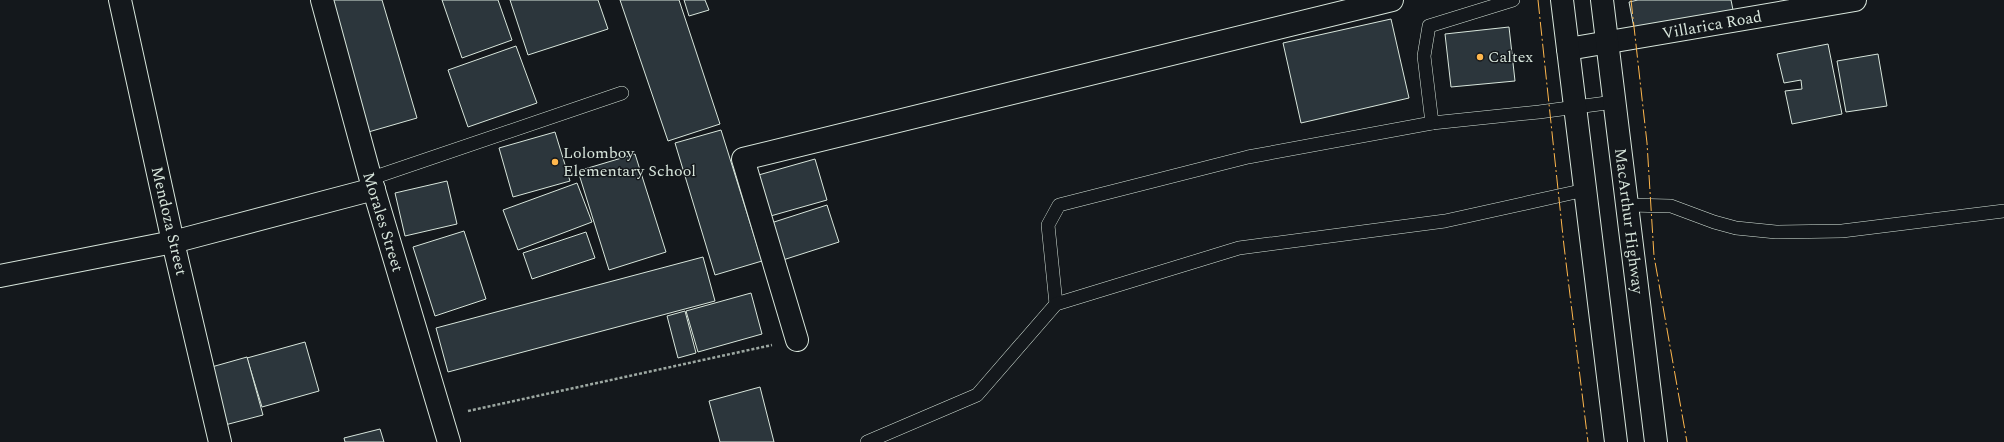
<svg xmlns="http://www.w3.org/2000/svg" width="2004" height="442" viewBox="0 0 2004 442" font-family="Spectral,serif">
	<rect width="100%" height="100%" fill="#14181c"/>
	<g fill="#2c363c" stroke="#d8e6dc">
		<polygon points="327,0 382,0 417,118 365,133"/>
		<polygon points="442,0 498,0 512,40 462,58"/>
		<polygon points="510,0 598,0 608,29 528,55"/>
		<polygon points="620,0 679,0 720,124 668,141"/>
		<polygon points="684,0 705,0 709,10 689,16"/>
		<polygon points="1638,0 1731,0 1733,10 1634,28 1629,2"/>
		<polygon points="1391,19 1409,98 1301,123 1283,43"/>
		<polygon points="1509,27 1515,81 1451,87 1445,34"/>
		<polygon points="1828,44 1842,114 1792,124 1785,91 1802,89 1801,80 1784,83 1777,54"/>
		<polygon points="516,46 537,103 468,127 448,70"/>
		<polygon points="1878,54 1887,106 1846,112 1837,61"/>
		<polygon points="721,130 762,261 715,275 675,143"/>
		<polygon points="555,132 570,181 513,197 499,148"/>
		<polygon points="635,154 666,252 609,270 578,171"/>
		<polygon points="815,159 827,200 767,217 755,176"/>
		<polygon points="447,181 457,224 405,236 395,193"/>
		<polygon points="577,183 592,222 518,250 503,210"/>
		<polygon points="827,205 839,242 783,260 771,223"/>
		<polygon points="464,231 486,299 435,316 413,247"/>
		<polygon points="586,232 595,258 532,279 523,253"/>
		<polygon points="703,257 715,301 448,372 436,328"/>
		<polygon points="751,293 762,334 698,352 686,311"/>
		<polygon points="685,311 696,353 678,358 667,316"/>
		<polygon points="305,342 319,391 262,407 247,358"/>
		<polygon points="247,357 263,415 225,425 208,368"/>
		<polygon points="760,387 774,442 720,442 709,401"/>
		<polygon points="380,429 384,442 345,442 344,438"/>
	</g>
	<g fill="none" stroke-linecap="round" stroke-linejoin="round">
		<defs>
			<g id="lane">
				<polyline points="1513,0 1429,26 1424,56 1432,123 1539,112 1614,102"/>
				<polyline points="371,180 381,175 622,93"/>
				<polyline points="1627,205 1671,206 1714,222 1736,228 1776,232 1842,231 2004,211"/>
				<polyline points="1056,304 1048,225 1059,205 1248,157 1432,123"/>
				<polyline points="867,442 977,395 1056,304 1239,248 1445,221 1585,190"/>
			</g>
			<g id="street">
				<polyline points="120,0 173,242 220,442"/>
				<polyline points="322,0 371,180 449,442"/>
				<polyline points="1568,49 1855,0"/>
				<polyline points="0,276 173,242 374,189"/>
				<polyline points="797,340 743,159 1392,0"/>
			</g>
			<g id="highway">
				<polyline points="1562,0 1616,442"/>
				<polyline points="1602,0 1656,442"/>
			</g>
		</defs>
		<use href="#lane" stroke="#d8e6dc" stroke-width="14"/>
		<use href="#street" stroke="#d8e6dc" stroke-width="24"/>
		<use href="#highway" stroke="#d8e6dc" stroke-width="24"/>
		<polyline stroke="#9da8a2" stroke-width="2.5" stroke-dasharray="3 2" stroke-linecap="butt" points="468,411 772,345"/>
		<use href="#lane" stroke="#14181c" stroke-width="13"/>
		<use href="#street" stroke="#14181c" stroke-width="22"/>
		<use href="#highway" stroke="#14181c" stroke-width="22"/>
		<g stroke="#ffb74d" stroke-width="1" stroke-dasharray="14 3 2 3" stroke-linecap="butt">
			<polyline points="1538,0 1564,246 1588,442"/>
			<polyline points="1631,0 1647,143 1654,256 1687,442"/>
		</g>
	</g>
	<g fill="#ffb74d" stroke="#14181c" stroke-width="1.5">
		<circle cx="1480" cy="57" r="4"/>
		<circle cx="555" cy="162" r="4"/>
	</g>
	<g text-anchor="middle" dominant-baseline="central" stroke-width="3" stroke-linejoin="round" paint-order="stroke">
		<g font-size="16" fill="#d8e6dc" stroke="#14181c">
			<text transform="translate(1712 25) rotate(-10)">Villarica Road</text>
			<text transform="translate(169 221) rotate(77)">Mendoza Street</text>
			<text transform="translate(1629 221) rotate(83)">MacArthur Highway</text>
			<text transform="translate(383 222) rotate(73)">Morales Street</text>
		</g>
		<g font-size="16" fill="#d8e6dc" stroke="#14181c" text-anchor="start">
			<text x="1488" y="57">Caltex</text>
			<text x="563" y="153">Lolomboy<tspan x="563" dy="18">Elementary School</tspan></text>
		</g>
	</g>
</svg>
